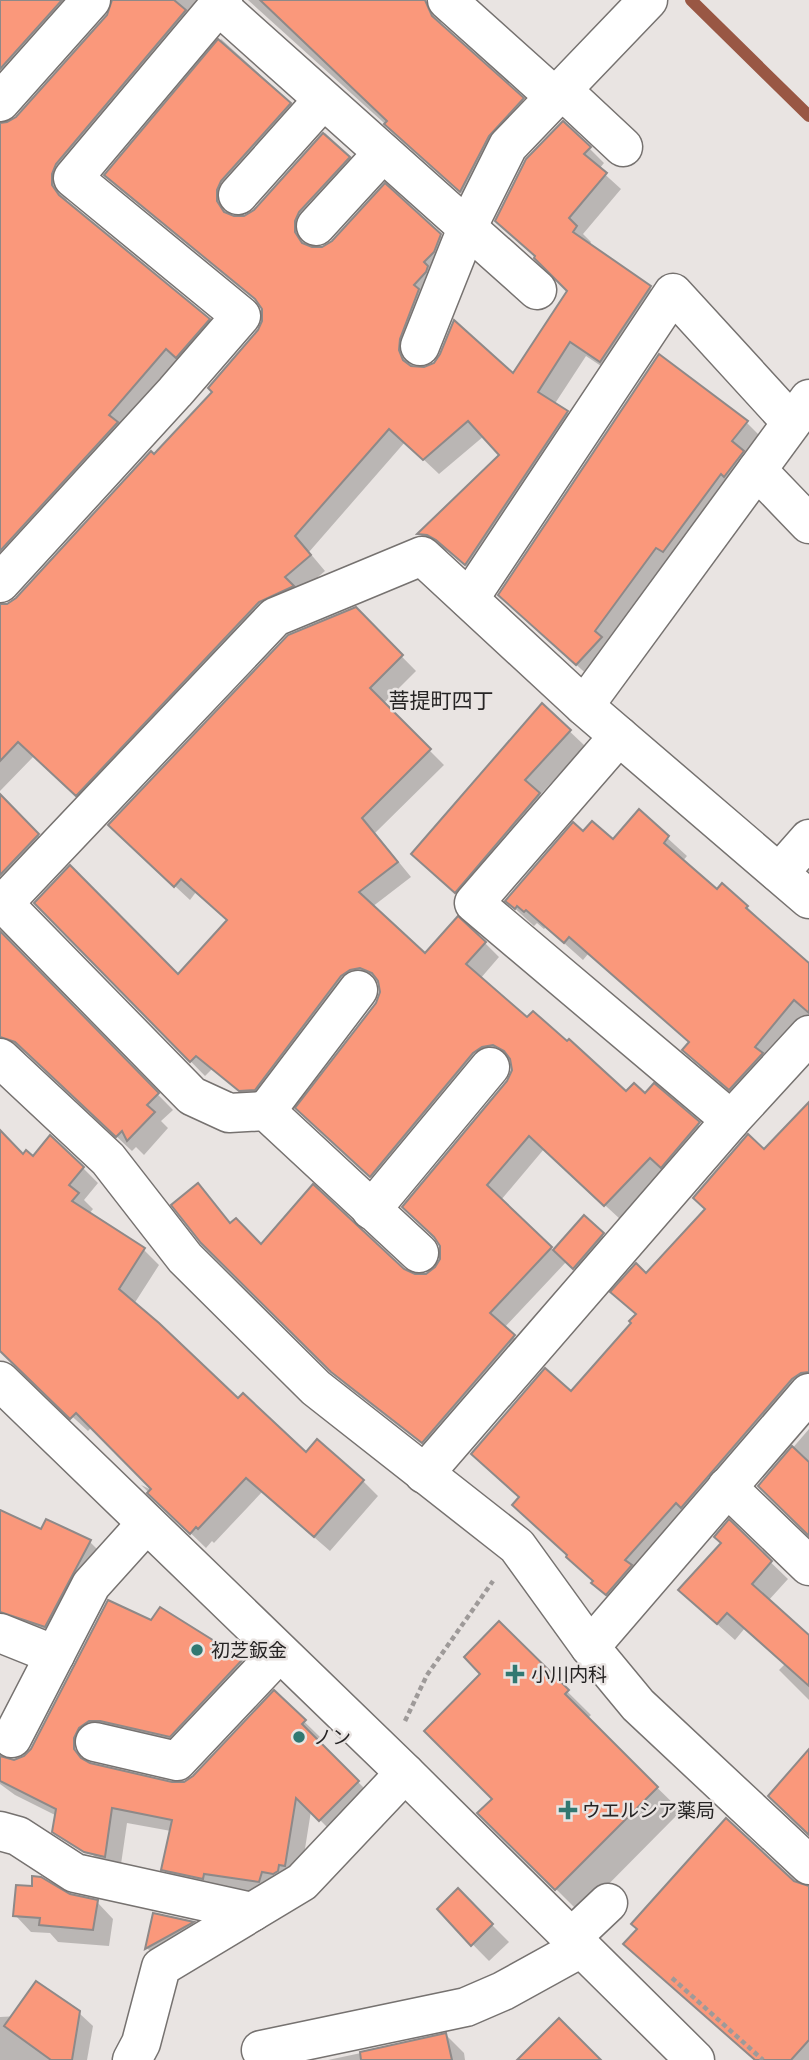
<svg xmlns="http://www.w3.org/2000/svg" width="809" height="2060" viewBox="0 0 809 2060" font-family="Inter,'Noto Sans JP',sans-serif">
	<rect width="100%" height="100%" fill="#e9e4e2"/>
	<g fill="#0003">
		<polygon points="0,0 90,0 0,101"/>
		<polygon points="114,0 222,0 66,191 67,203 209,320 224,335 0,582 0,125 17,118 109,16"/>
		<polygon points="248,0 424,0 440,16 441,24 537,114 476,206"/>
		<polygon points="221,39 306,117 231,206 232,217 245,218 255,211 325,133 366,170 309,236 309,248 440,235 455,250 414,354 413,366 514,375 569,291 497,220 589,148 604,163 599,169 621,189 583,234 591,242 589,245 650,288 665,303 616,376 586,356 554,405 567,413 582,428 481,579 453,554 443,549 434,548 420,534 501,455 484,436 439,474 405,442 309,552 325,571 299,593 92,809 34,756 0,791 0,606 6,606 17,599 214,392 259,331 264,321 263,309 261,304 121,190 106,175"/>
		<polygon points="659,356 747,423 762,438 592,679 515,609"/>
		<polygon points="355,609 416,671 383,704 444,765 375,833 411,877 372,907 425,956 485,943 499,957 480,979 527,1020 627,1093 645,1096 654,1086 713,1138 620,1219 544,1149 501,1200 554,1251 584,1218 611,1243 582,1275 567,1261 504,1328 529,1351 437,1456 347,1386 203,1242 197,1186 232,1224 262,1246 403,1270 414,1276 427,1275 437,1269 513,1070 510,1059 498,1060 385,1190 312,1123 377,1004 382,992 380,983 365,983 255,1104 212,1069 205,1076 36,903 178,976 228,921 196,892 190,900 124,839"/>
		<polygon points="542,705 585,746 540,795 554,810 471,907 413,854"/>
		<polygon points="0,796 53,850 0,906"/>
		<polygon points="639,812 687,856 682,862 717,892 747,907 809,965 809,1021 748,1107 685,1050 690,1043 588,954 583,960 546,927 544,929 537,923 534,926 507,901 583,833 613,842"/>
		<polygon points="0,934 173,1110 161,1121 168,1128 144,1155 136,1147 132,1151 32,1057 22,1051 16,1051 0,1036"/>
		<polygon points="809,1105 809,1396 610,1600 520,1498 571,1393 633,1323 637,1315 613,1292 647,1275"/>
		<polygon points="0,1133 24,1156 83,1168 98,1183 84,1200 93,1209 89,1214 144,1250 159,1265 134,1304 238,1401 306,1454 363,1481 378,1496 330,1551 262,1492 214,1543 212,1541 206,1548 141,1485 156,1492 92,1427 88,1431 27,1375 0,1345"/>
		<polygon points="809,1429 809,1534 760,1486"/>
		<polygon points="0,1512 42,1531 90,1542 103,1555 58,1640 20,1625 7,1612 0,1585"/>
		<polygon points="729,1522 788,1579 768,1601 809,1636 809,1700 779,1670 785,1664 745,1628 735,1640 698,1607 723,1544"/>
		<polygon points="160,1609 242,1661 257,1676 186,1751 88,1754 89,1765 172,1784 184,1783 194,1777 274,1692 320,1737 316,1740 373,1797 335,1835 311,1811 300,1880 274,1897 179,1884 163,1869 171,1831 127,1823 120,1871 112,1870 71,1838 57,1816 15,1795 0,1784 0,1722 12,1734 5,1756 6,1760 12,1762 24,1758 152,1622"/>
		<polygon points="499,1624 591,1715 587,1719 681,1811 580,1913 480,1813 494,1799 483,1674"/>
		<polygon points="793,1882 809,1888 809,2060 755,2060 626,1944"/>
		<polygon points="34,1888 97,1902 113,1919 109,1946 58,1942 50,1933 31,1932 15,1915"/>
		<polygon points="458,1891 509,1942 489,1961 439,1910"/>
		<polygon points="154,1915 193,1923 209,1939 163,1964 147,1948"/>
		<polygon points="79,2013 93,2026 87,2060 0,2060 0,2017"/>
		<polygon points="446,2035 464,2053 465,2060 328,2060"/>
	</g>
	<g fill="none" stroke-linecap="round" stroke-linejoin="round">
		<polyline stroke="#995744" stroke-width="12" points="691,0 809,116"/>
	</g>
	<g fill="#fa987b" stroke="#8e8988" stroke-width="2">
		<polygon points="0,0 62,0 0,69"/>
		<polygon points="112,0 174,0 186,10 56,164 52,174 52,185 59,195 210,319 176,358 166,349 109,415 118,422 0,551 0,123 7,122 16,117 107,15"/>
		<polygon points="260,0 425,0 432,16 524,98 489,136 460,192 384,124 387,121"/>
		<polygon points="218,39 291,103 221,181 217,190 217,201 224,212 234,216 244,216 254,210 323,133 350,157 299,212 295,221 295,232 302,243 312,247 322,247 332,241 385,183 441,234 434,252 424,262 428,266 426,272 414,285 419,289 400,339 399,350 403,360 411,366 424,367 434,363 440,354 454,320 513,373 567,291 534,258 535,256 495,221 526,159 563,121 591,147 584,154 607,173 569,218 577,226 573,232 651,286 600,362 570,342 538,392 568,411 465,565 436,540 427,535 417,534 499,455 468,421 423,460 389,429 295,536 311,555 285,577 294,586 259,602 76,796 18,742 0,761 0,604 7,604 16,598 151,451 154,454 212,392 208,388 258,330 262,321 262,309 255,299 104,175"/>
		<polygon points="659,354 748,421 732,441 744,451 724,477 721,474 663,552 656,548 595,631 602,637 576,665 498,595"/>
		<polygon points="356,607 403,655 370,688 431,749 362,818 398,862 359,892 425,953 458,916 486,942 466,964 527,1017 533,1011 567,1041 569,1039 626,1091 634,1083 645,1093 654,1083 700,1122 661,1168 650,1158 604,1206 529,1136 487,1185 552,1247 490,1313 515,1335 422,1443 331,1372 201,1243 171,1205 198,1183 230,1223 236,1218 261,1244 313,1184 404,1269 415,1274 426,1274 435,1267 440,1259 440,1246 434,1237 402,1207 507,1081 512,1070 510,1059 504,1051 493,1045 482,1047 473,1053 370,1177 295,1108 376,1003 380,992 378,981 372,973 360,968 350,970 341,976 255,1090 239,1091 196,1056 190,1062 34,903 70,865 178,974 227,920 181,879 174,887 108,825 288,635"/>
		<polygon points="542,703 571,730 525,780 540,793 455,893 411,854"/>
		<polygon points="0,794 39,834 0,875"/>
		<polygon points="639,809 669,836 664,843 717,889 722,883 748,906 746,908 809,963 809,1013 794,1000 755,1047 763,1053 729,1090 682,1050 689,1042 569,937 564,943 526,910 524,912 517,906 515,909 505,901 573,822 583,831 592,821 613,839"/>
		<polygon points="0,931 159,1093 147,1105 155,1112 127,1141 122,1131 116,1137 15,1042 0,1037"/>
		<polygon points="809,1102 809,1372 801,1373 792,1379 681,1508 676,1503 625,1560 632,1565 606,1595 591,1583 593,1581 566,1557 567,1555 512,1505 519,1497 471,1454 545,1368 571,1391 631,1323 629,1321 636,1314 610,1292 636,1263 646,1273 705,1209 693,1198 748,1134 764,1149"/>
		<polygon points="0,1130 23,1154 26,1150 33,1156 50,1135 84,1167 69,1185 79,1193 72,1201 145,1248 119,1289 159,1323 238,1398 243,1393 306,1452 317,1439 364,1480 314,1537 246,1478 198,1529 196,1527 190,1534 147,1493 151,1489 76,1413 70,1419 0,1351"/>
		<polygon points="584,1215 604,1233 573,1269 553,1250"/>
		<polygon points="792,1446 809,1462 809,1536 758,1486"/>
		<polygon points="0,1510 41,1529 46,1519 91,1540 45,1627 0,1612"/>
		<polygon points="729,1519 772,1561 752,1584 809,1635 809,1686 727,1613 717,1624 678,1590 721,1543 714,1537"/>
		<polygon points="108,1600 151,1620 160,1607 243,1659 170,1737 100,1721 89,1721 79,1728 74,1738 74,1749 81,1758 90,1763 172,1782 184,1782 193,1776 274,1690 306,1720 302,1724 359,1781 319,1821 296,1798 285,1866 279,1865 278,1871 273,1874 262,1872 259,1882 204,1874 203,1879 161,1870 172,1820 112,1808 105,1857 84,1852 52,1832 56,1809 0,1781 0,1756 14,1760 24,1756 31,1749"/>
		<polygon points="499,1621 569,1690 565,1694 658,1787 555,1890 477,1813 492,1799 424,1731 480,1674 464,1657"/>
		<polygon points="809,1749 809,1835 768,1796"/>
		<polygon points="726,1818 794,1881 809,1886 809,2040 791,2060 755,2060 623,1944 637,1929 631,1924"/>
		<polygon points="32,1876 41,1877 70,1894 98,1900 93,1930 39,1925 40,1918 13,1916 16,1885 32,1886"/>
		<polygon points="458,1888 493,1924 471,1946 437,1909"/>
		<polygon points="153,1913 194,1922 145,1949"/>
		<polygon points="36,1981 80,2011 72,2060 51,2060 4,2026"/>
		<polygon points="559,2018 601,2060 517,2060"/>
		<polygon points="446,2033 452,2060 361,2060 360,2052"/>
	</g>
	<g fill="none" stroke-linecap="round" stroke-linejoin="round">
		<defs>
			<g id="minor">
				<polyline points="447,0 555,97"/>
				<polyline points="218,5 537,290"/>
				<polyline points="562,90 623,147"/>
				<polyline points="0,102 91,0"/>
				<polyline points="238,195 323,100"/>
				<polyline points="316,226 383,153"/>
				<polyline points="420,346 467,228 508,146 648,0"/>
				<polyline points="757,470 809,524"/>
				<polyline points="0,583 175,392 241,316 73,178 223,0"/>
				<polyline points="469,599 673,293 791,422"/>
				<polyline points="584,706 809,399"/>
				<polyline points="619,736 474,903 731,1120"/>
				<polyline points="779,873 809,839"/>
				<polyline points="3,903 192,1096 229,1113 266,1111 419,1253"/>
				<polyline points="0,907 275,617 422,556 584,706 809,899"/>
				<polyline points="0,1058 108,1159 185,1258 316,1388 517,1546 590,1647 638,1705 809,1865"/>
				<polyline points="266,1111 358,990"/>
				<polyline points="371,1210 490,1067"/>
				<polyline points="0,1381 405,1773 695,2060"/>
				<polyline points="424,1474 731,1120 809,1035"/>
				<polyline points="727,1487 809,1566"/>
				<polyline points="0,1633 55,1655"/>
				<polyline points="590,1647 809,1393"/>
				<polyline points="12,1738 91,1585 146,1524"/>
				<polyline points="95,1742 177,1761 279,1653"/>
				<polyline points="0,1831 18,1836 75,1873 252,1912"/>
				<polyline points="571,1938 608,1903"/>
				<polyline points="261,2050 466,2007 503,1991 581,1948"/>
				<polyline points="132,2060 141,2043 161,1967 302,1882 405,1773"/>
			</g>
		</defs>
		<use href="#minor" stroke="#767270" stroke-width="41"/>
		<g stroke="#9e9a99" stroke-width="4.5" stroke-dasharray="5 3.5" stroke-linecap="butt">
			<polyline points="405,1721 427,1675 493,1581"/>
			<polyline points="672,1978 763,2060"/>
		</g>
		<use href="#minor" stroke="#fff" stroke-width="38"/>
	</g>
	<g fill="#317871" stroke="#e9e4e2" stroke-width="2.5">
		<circle cx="197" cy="1650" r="7"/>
		<path d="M511.5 1663.5h7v7h7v7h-7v7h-7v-7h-7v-7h7z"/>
		<circle cx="299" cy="1737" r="7"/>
		<path d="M564.5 1799.5h7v7h7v7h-7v7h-7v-7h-7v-7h7z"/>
	</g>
	<g text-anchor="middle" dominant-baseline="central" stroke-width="5" stroke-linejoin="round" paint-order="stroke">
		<g font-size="19" fill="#262424" stroke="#e9e4e2" text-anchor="start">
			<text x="211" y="1650">初芝鈑金</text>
			<text x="531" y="1674">小川内科</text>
			<text x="313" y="1737">ノン</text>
			<text x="582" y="1810">ウエルシア薬局</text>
		</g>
		<g font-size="21" fill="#262424" stroke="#e9e4e2">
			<text x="441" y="700">菩提町四丁</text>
		</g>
	</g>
</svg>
